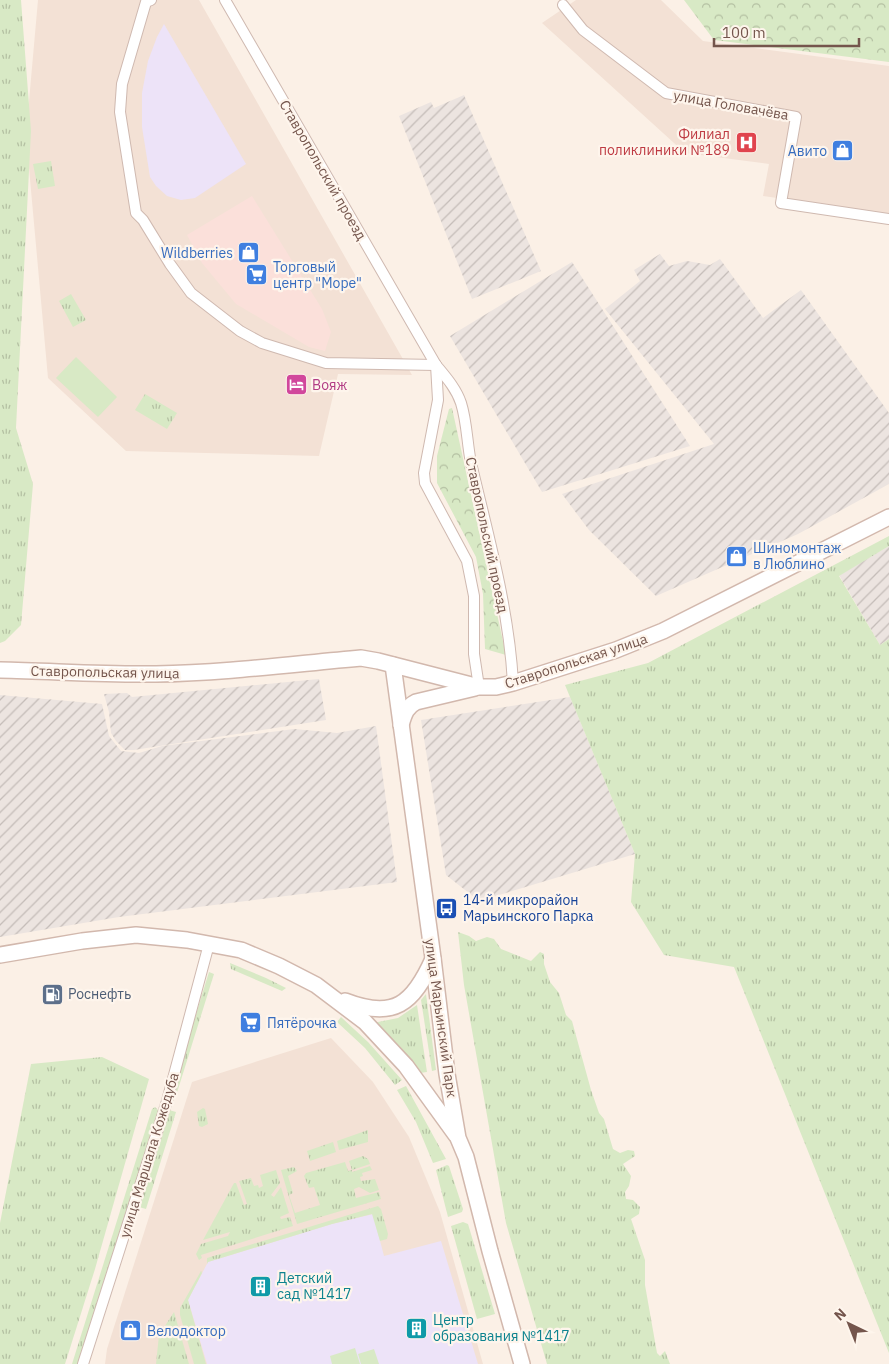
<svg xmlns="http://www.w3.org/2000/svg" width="889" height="1364" viewBox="0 0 889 1364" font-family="'IBM Plex Sans',sans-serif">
	<defs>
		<pattern id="industrial-furrows" width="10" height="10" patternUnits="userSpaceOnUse" patternTransform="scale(1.25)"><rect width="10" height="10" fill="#ece4e0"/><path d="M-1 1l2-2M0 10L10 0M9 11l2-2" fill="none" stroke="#c4bcb8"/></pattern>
		<pattern id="grass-tufts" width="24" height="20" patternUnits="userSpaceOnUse" patternTransform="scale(1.25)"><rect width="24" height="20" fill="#d8e9c5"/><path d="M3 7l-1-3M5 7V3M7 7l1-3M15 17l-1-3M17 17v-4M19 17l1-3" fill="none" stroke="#b4c0a2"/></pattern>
		<pattern id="forest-crowns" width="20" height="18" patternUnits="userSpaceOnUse" patternTransform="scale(1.25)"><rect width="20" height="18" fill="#d8e9c5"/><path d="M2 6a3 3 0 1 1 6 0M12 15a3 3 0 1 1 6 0" fill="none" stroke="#b4c0a2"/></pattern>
	</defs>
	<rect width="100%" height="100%" fill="#fbf0e6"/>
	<g fill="#f3e1d5">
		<polygon points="38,0 199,0 412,375 338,374 319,456 126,451 48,378 26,135"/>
		<polygon points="576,0 661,0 703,41 889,66 889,214 763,196 769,164 685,153 542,23"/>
		<polygon points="331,1038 373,1082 409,1137 440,1212 483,1364 105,1364 107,1349 192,1082"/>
	</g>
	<polygon fill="#fbe0da" points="252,196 322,309 331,332 325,351 309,347 236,304 202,263 187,235"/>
	<g fill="url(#industrial-furrows)">
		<polygon points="464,95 541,271 472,299 399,116 431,102 434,108"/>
		<polygon points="660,254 669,266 687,261 710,265 720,259 763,318 801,290 889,413 889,484 798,534 656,596 589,530 562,494 714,444 605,309 640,281 634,270"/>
		<polygon points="572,262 690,446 542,492 450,336"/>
		<polygon points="889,546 889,639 880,645 839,575"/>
		<polygon points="319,679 326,720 134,750 125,750 116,741 111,733 109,712 104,694 127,693 132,697"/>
		<polygon points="0,695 102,704 109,736 121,751 139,753 162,746 294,729 337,733 376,726 397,882 119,917 0,937"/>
		<polygon points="570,697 635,854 479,901 446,875 421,720"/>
	</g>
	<g fill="#ede3f8">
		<polygon points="164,24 246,164 195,198 181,200 167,196 156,186 150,177 142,127 142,93 148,61 157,37"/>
		<polygon points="373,1214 384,1256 441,1241 478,1364 207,1364 188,1300 208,1262 332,1224"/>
	</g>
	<g fill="url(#grass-tufts)">
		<polygon points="0,0 21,0 31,131 16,428 33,484 21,625 5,641 0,643"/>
		<polygon points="51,161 55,186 38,189 33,164"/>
		<polygon points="71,294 86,320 73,327 59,301"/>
		<polygon points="145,394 177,413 167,429 135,410"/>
		<polygon points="889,536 889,546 839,576 880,645 889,639 889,1353 734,967 664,955 631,902 635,854 565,685 648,663"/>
		<polygon points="458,932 469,936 476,941 487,937 494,939 501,949 531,961 540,952 544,954 544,964 550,982 559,993 566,1015 572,1021 591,1090 599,1113 604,1119 613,1149 620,1153 628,1150 634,1151 635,1156 623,1164 631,1176 629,1186 625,1192 626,1199 633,1200 640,1207 639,1214 631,1219 645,1260 645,1285 657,1353 660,1356 665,1351 670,1364 547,1364 506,1223 464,985"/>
		<polygon points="230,963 266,978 286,988 282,991 231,969"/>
		<polygon points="209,972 214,974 175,1099 170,1098"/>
		<polygon points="426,994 436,1070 432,1071 421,1000"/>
		<polygon points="417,1005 427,1072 420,1073 373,1023 398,1018"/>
		<polygon points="341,1017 368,1042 402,1080 395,1085 365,1048 337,1022"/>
		<polygon points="102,1057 149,1079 95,1269 65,1364 0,1364 0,1223 31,1064"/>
		<polygon points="406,1086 446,1159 433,1163 416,1122 397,1090"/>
		<polygon points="155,1107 159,1111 79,1364 72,1364 152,1109"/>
		<polygon points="203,1108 205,1109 208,1124 202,1127 199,1126 197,1112"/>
		<polygon points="169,1110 176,1112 146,1209 139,1207"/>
		<polygon points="368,1130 368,1142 339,1150 337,1141"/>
		<polygon points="333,1142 336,1152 310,1161 307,1151"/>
		<polygon points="363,1156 368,1159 370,1164 352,1170 352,1172 370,1166 372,1170 362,1173 363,1176 360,1177 361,1181 375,1179 379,1190 370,1193 359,1187 354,1189 356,1198 379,1192 381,1199 297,1224 281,1170 294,1167 297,1171 288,1176 293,1193 289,1195 295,1213 320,1205 314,1187 309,1188 304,1176 306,1173 345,1162 348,1171 352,1170 349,1161"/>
		<polygon points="447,1165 449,1166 463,1209 462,1212 448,1217 436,1170"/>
		<polygon points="276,1170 280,1183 271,1195 274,1197 281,1187 289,1213 280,1217 281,1219 290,1217 293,1226 201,1255 202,1258 199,1260 196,1254 201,1244 228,1236 230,1232 203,1240 234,1183 236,1183 244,1205 247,1204 239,1181 251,1178 254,1186 258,1185 259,1188 263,1186 260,1175"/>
		<polygon points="378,1206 381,1209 388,1234 387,1239 380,1241 372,1214 332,1224 208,1262 207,1264 207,1258"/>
		<polygon points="463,1222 468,1224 495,1314 477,1319 451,1226"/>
		<polygon points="201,1271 202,1273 188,1300 206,1364 194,1364 180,1315 180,1308"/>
		<polygon points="174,1312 189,1364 156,1364 159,1335"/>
	</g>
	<g fill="url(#forest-crowns)">
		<polygon points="684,0 889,0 889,62 714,40"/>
		<polygon points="452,408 506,655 485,649 483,594 476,557 437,483 437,456 449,409"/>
	</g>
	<g fill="#d8e9c5">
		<polygon points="76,357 117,397 98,417 56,378"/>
		<polygon points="355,1348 360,1364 332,1364 330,1356"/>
		<polygon points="374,1349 379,1364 361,1364 358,1354"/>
	</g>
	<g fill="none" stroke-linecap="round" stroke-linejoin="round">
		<defs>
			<g id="street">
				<polyline points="151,0 146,2 122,84 120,112 136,213 143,220 170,264 191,293 240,331 262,343 326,363 436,365"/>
				<path d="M 225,0 L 436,365 C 445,376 456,388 461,403 C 467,422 467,443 471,463 C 488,535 509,609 513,683"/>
				<polyline points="563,5 583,30 666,93 796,117 781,203 889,219"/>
				<polyline points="436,365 438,400 424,473 425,483 467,561 474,596 474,654 479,687"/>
				<polyline points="83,1364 167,1101 209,944"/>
			</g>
			<g id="secondary">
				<polyline points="393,665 433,958 447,1074 458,1138 466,1157 490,1251 522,1364"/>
				<path d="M 0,670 C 52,671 104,675 156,674 C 224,673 293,664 361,658 L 378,661 L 479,687 L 496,687 L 513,683 L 616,650 L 663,631 L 889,517"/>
				<path d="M 401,725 C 404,715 406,707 416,702 L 475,688"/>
				<polyline points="0,955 82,941 136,935 187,940 241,950 279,966 316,985 365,1022 406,1066 456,1135"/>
				<path d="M 345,1001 C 394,1020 413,1004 433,959"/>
			</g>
		</defs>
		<use href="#street" stroke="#cfb9b0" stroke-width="12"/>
		<use href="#secondary" stroke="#d2b8ad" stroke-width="18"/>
		<use href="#street" stroke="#fff" stroke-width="10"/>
		<use href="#secondary" stroke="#fff" stroke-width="15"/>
	</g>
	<defs>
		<symbol id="hospital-square" viewBox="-11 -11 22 22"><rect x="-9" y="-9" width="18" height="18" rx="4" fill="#e0444e" stroke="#fef5ec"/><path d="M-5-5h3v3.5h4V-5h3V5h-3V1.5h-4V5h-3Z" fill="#fff"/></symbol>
		<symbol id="shop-square" viewBox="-11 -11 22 22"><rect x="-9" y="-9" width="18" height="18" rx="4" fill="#3f7fe0" stroke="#fef5ec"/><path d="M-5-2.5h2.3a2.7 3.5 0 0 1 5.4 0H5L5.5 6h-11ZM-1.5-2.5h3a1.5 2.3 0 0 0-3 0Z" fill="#fff"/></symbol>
		<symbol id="supermarket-square" viewBox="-11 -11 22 22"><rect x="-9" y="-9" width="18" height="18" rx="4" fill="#3f7fe0" stroke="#fef5ec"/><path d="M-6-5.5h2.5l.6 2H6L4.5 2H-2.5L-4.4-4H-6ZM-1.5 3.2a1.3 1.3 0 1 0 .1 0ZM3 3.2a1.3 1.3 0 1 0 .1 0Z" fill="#fff"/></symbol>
		<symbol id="hotel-square" viewBox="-11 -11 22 22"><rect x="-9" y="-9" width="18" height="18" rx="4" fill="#d1479c" stroke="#fef5ec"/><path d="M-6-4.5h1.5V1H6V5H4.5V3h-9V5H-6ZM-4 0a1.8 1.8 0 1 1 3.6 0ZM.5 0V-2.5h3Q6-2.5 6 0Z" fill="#fff"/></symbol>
		<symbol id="bus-square" viewBox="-11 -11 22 22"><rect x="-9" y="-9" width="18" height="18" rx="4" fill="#1a4fb4" stroke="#fef5ec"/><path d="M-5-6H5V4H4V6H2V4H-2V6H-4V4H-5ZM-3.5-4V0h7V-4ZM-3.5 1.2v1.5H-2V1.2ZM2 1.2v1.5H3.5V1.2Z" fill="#fff"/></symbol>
		<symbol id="fuel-square" viewBox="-11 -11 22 22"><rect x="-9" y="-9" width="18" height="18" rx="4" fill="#5c6f8a" stroke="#fef5ec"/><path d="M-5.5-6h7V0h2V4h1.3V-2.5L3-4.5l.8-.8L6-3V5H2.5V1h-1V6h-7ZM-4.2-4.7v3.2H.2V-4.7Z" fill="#fff"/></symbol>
		<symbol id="building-square" viewBox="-11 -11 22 22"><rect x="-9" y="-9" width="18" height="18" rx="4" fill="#0f9aa8" stroke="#fef5ec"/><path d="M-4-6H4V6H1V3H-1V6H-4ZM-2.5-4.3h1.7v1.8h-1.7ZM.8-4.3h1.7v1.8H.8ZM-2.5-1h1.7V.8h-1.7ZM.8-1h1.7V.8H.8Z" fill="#fff"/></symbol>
	</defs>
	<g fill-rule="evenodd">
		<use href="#hospital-square" x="734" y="130" width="25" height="25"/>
		<use href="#shop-square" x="830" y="138" width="25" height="25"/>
		<use href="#shop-square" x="236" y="240" width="25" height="25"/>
		<use href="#supermarket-square" x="244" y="262" width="25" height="25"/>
		<use href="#hotel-square" x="284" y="372" width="25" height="25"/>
		<use href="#shop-square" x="724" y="544" width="25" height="25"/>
		<use href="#bus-square" x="434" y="896" width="25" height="25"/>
		<use href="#fuel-square" x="40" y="982" width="25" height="25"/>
		<use href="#supermarket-square" x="238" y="1010" width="25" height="25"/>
		<use href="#building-square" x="248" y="1274" width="25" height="25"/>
		<use href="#building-square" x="404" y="1316" width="25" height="25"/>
		<use href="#shop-square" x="118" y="1318" width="25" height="25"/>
	</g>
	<g text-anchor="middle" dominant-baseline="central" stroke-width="4.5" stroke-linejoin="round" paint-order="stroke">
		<g font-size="14" fill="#74554c" stroke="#fef5ec">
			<text transform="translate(731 105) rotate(10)">улица Головачёва</text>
			<text transform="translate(323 170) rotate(60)">Ставропольский проезд</text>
			<text transform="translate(487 535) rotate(78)">Ставропольский проезд</text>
			<text transform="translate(576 661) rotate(-18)">Ставропольская улица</text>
			<text transform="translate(105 672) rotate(1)">Ставропольская улица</text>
			<text transform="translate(441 1018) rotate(82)">улица Марьинский Парк</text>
			<text transform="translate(149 1155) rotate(-73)">улица Маршала Кожедуба</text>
		</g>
		<g font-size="14" fill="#be3a42" stroke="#fef5ec" text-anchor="end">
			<text x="730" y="134">Филиал<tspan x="730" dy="16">поликлиники №189</tspan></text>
		</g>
		<g font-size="14" fill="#366cbe" stroke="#fef5ec" text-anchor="start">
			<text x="827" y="151" text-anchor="end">Авито</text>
			<text x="233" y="253" text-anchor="end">Wildberries</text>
			<text x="273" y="267">Торговый<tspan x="273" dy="16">центр "Море"</tspan></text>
			<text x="753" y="548">Шиномонтаж<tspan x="753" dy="16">в Люблино</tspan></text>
			<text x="267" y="1023">Пятёрочка</text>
			<text x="147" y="1331">Велодоктор</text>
		</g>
		<g font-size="14" fill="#b23c85" stroke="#fef5ec" text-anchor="start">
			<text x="312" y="385">Вояж</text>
		</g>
		<g font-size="14" fill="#164399" stroke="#fef5ec" text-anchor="start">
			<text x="463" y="900">14-й микрорайон<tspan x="463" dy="16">Марьинского Парка</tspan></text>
		</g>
		<g font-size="14" fill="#4e5e75" stroke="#fef5ec" text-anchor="start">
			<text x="68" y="994">Роснефть</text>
		</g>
		<g font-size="14" fill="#0d838f" stroke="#fef5ec" text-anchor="start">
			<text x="277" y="1278">Детский<tspan x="277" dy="16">сад №1417</tspan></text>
			<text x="433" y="1320">Центр<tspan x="433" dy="16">образования №1417</tspan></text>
		</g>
	</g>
	<g transform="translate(849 1324) rotate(317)" stroke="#fef5ec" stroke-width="4" paint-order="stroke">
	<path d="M0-4L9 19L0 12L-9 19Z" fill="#74554c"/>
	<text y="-8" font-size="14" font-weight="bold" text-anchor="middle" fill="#74554c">N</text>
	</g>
	<path d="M714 38v8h145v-8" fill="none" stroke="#74554c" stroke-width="2.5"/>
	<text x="722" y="38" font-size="15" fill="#74554c" stroke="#fef5ec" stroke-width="4" paint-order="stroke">100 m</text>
</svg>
